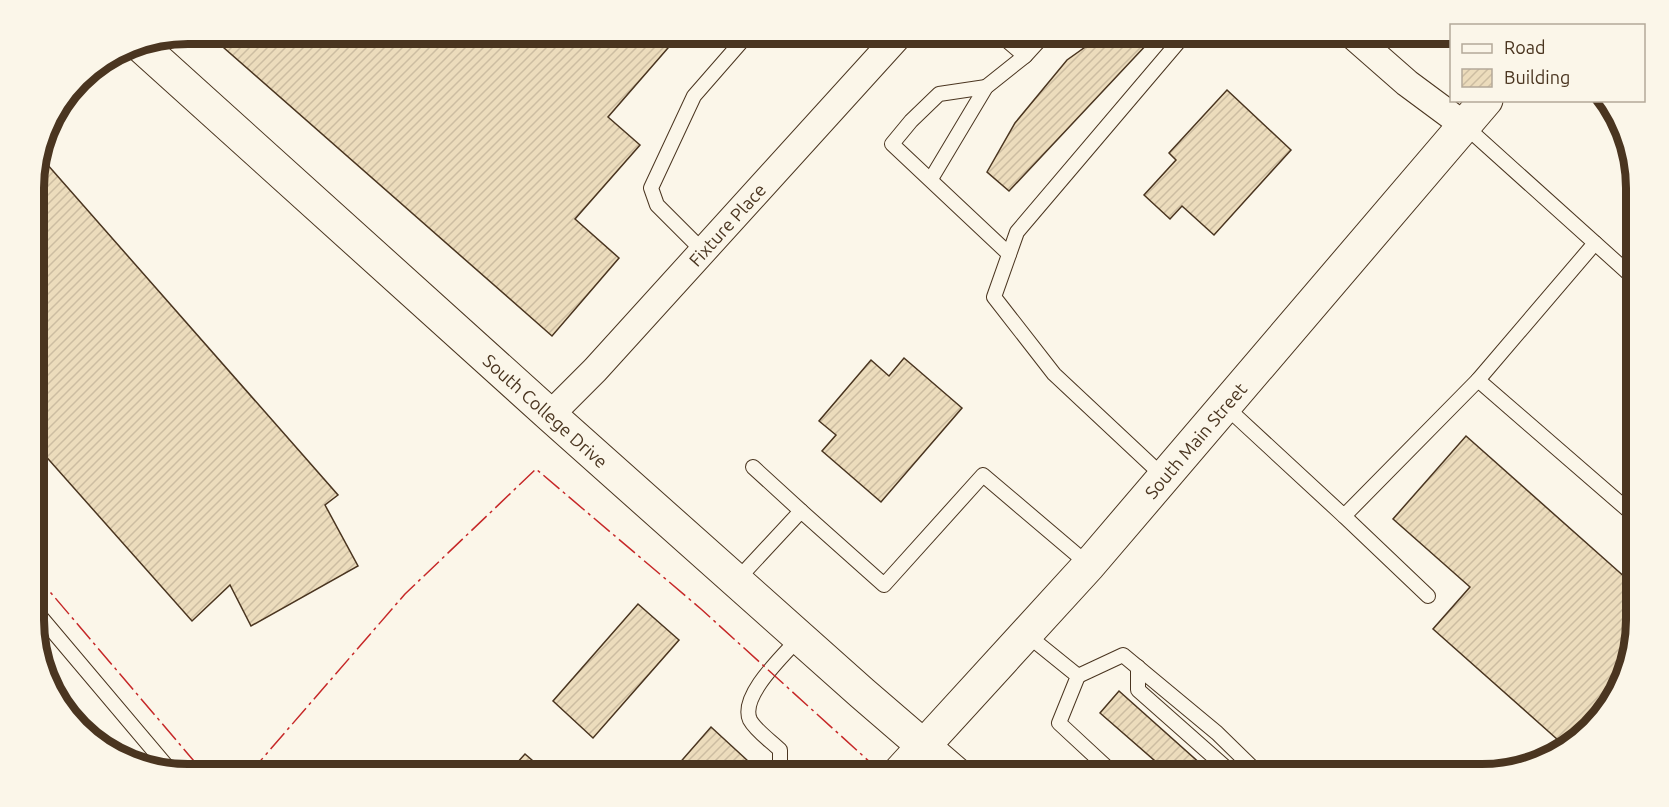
<svg xmlns="http://www.w3.org/2000/svg" width="1669" height="807" viewBox="0 0 1669 807" font-family="Ubuntu,sans-serif">
	<defs>
		<pattern id="building-hatch" width="6" height="6" patternUnits="userSpaceOnUse" patternTransform="scale(1.5)"><rect width="6" height="6" fill="#ecdcbc"/><path d="M-1 1l2-2M0 6l6-6M5 7l2-2" fill="none" stroke="#ccbda1"/></pattern>
	</defs>
	<rect width="100%" height="100%" fill="#fbf6e9"/>
	<g fill="url(#building-hatch)" stroke="#4a3520" stroke-width="1.5">
		<polygon points="207,33 681,33 608,117 640,145 575,219 619,258 552,336"/>
		<polygon points="1105,33 1142,33 1149,42 1009,191 987,172 1015,123 1067,60"/>
		<polygon points="1227,90 1291,150 1214,235 1182,206 1170,219 1144,195 1176,160 1169,153"/>
		<polygon points="39,155 338,495 325,505 358,566 251,626 230,585 192,621 34,443 33,177"/>
		<polygon points="904,358 962,408 881,502 822,451 836,435 819,421 871,360 889,376"/>
		<polygon points="1466,436 1636,587 1636,620 1620,688 1567,748 1433,629 1470,587 1393,519"/>
		<polygon points="638,604 679,640 593,738 553,701"/>
		<polygon points="1119,691 1212,774 1170,774 1100,713"/>
		<polygon points="711,727 748,761 736,774 670,774"/>
		<polygon points="525,754 548,774 507,774"/>
	</g>
	<g fill="none" stroke-linecap="round" stroke-linejoin="round">
		<defs>
			<g id="service">
				<polyline points="998,33 1025,56 1046,33"/>
				<polyline points="986,87 939,94 911,121 892,144 1009,254"/>
				<polyline points="1465,126 1635,279"/>
				<polyline points="931,179 986,87 1025,56"/>
				<polyline points="703,251 657,205 651,188 694,96 749,33"/>
				<polyline points="1478,380 1595,243"/>
				<polyline points="1225,406 1344,516 1478,380 1636,517"/>
				<polyline points="753,467 801,511"/>
				<polyline points="1164,477 1054,374 994,297 1017,232 1186,33"/>
				<polyline points="1344,516 1428,596"/>
				<polyline points="736,581 801,511 884,585 983,475 1089,565"/>
				<polyline points="34,609 170,770"/>
				<polyline points="1026,634 1078,676 1059,723 1114,774"/>
				<polyline points="1138,667 1138,690 1233,774"/>
				<polyline points="1078,676 1123,655 1217,733 1259,774"/>
				<path d="M 774,774 L 780,765 L 780,750 C 771,741 756,731 750,720 C 739,696 785,654 799,638"/>
			</g>
			<g id="minor">
				<polyline points="1350,33 1407,83 1465,126"/>
				<path id="s1" d="M 550,415 L 595,370 L 901,33"/>
			</g>
			<g id="secondary">
				<path id="s2" d="M 138,43 L 550,415 L 862,693 L 956,774"/>
			</g>
			<g id="primary">
				<path id="s3" d="M 898,774 L 1089,565 L 1486,100"/>
			</g>
		</defs>
		<use href="#service" stroke="#4a3520" stroke-width="16"/>
		<use href="#minor" stroke="#4a3520" stroke-width="29"/>
		<use href="#secondary" stroke="#4a3520" stroke-width="35"/>
		<use href="#primary" stroke="#4a3520" stroke-width="35"/>
		<use href="#service" stroke="#fbf6e9" stroke-width="14"/>
		<use href="#minor" stroke="#fbf6e9" stroke-width="27"/>
		<use href="#secondary" stroke="#fbf6e9" stroke-width="33"/>
		<use href="#primary" stroke="#fbf6e9" stroke-width="33"/>
		<g stroke="#c62828" stroke-width="1.5" stroke-dasharray="21 4.5 3 4.5" stroke-linecap="butt">
			<polyline points="34,573 205,774"/>
			<polyline points="249,774 405,594 536,469 701,609 883,774"/>
		</g>
	</g>
	<g text-anchor="middle" dominant-baseline="central" stroke-width="4.5" stroke-linejoin="round" paint-order="stroke">
		<g font-size="18" fill="#4a3520" stroke="#fbf6e9">
			<text stroke="none"><textPath href="#s1" startOffset="260">Fixture Place</textPath></text>
			<text stroke="none"><textPath href="#s2" startOffset="549">South College Drive</textPath></text>
			<text stroke="none"><textPath href="#s3" startOffset="447">South Main Street</textPath></text>
		</g>
	</g>
	<path d="M0 0H1669V807H0ZM188 44H1482A144 144 0 0 1 1626 188V620A144 144 0 0 1 1482 764H188A144 144 0 0 1 44 620V188A144 144 0 0 1 188 44Z" fill="#fbf6e9" fill-rule="evenodd"/>
	<path fill="none" stroke="#4a3520" stroke-width="8" d="M188 44H1482A144 144 0 0 1 1626 188V620A144 144 0 0 1 1482 764H188A144 144 0 0 1 44 620V188A144 144 0 0 1 188 44Z"/>
	<rect x="1450" y="24" width="195" height="78" fill="#fbf6e9" stroke="#b4a999" stroke-width="1.5"/>
	<rect x="1462" y="44" width="30" height="9" fill="#fbf6e9" stroke="#b4a999" stroke-width="1.5"/>
	<text x="1504" y="54" font-size="18" fill="#4a3520">Road</text>
	<rect x="1462" y="69" width="30" height="18" fill="url(#building-hatch)" stroke="#b4a999" stroke-width="1.5"/>
	<text x="1504" y="84" font-size="18" fill="#4a3520">Building</text>
</svg>
